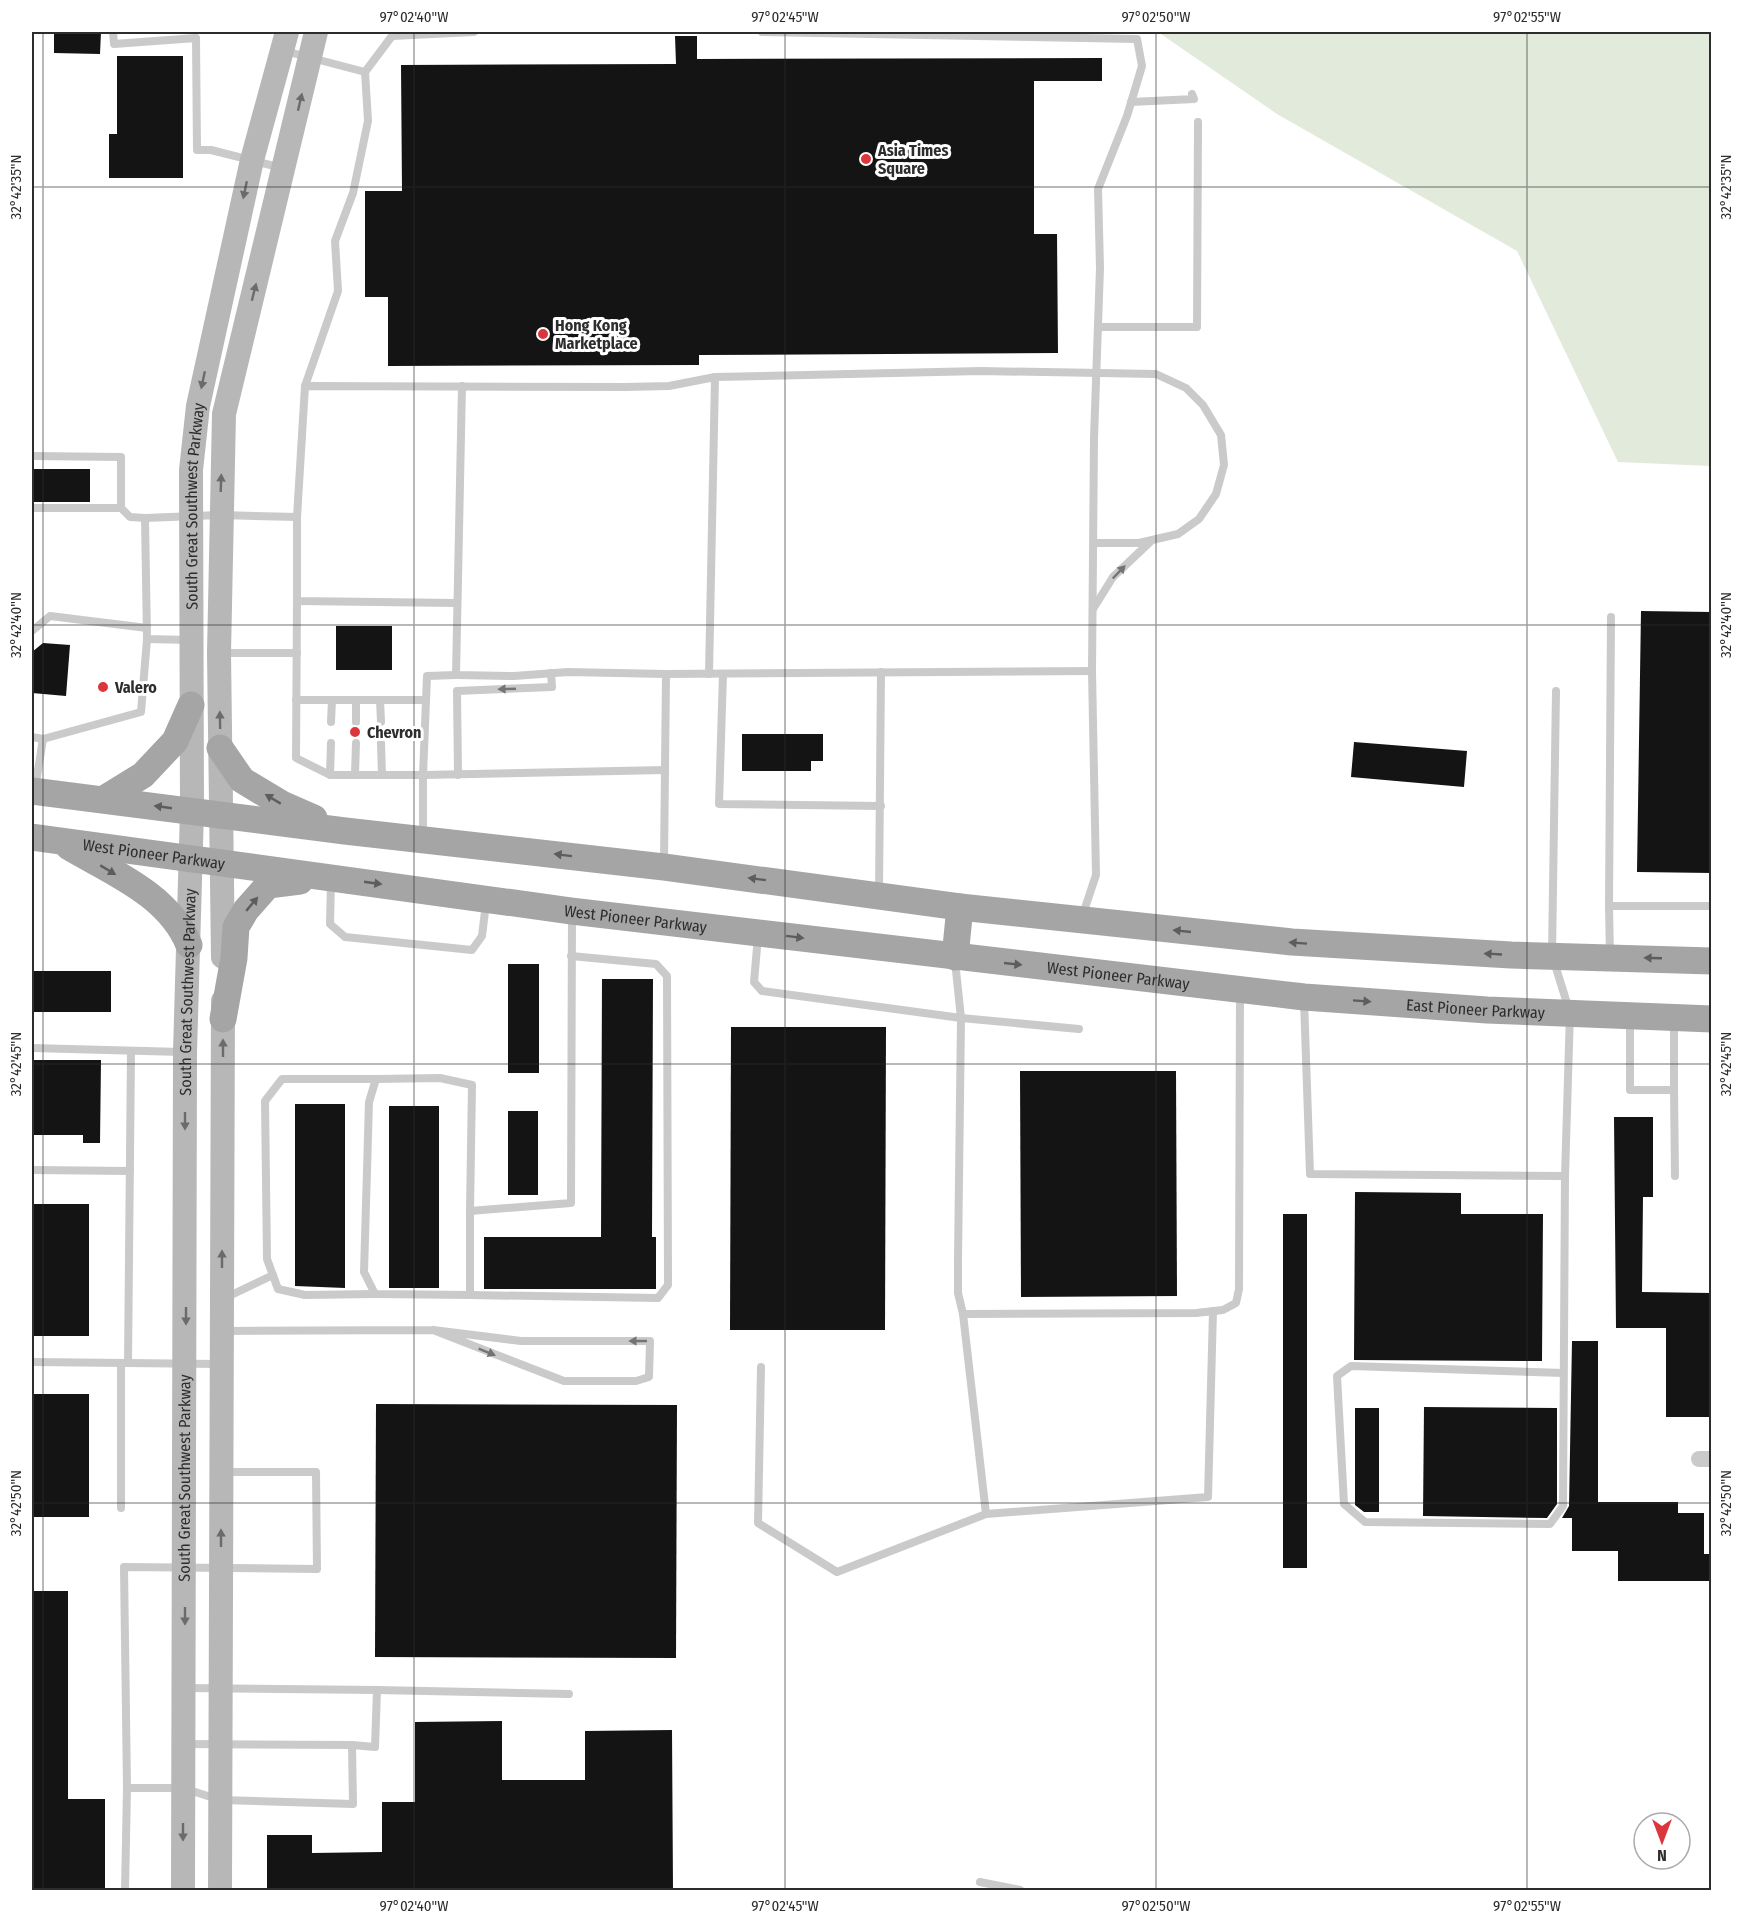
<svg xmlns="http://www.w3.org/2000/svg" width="1743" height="1922" viewBox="0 0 1743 1922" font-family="'Fira Sans Condensed',sans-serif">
	<rect width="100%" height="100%" fill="#fff"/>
	<polygon fill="#e2eadb" points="1158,32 1711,32 1711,466 1618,462 1517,251 1277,114"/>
	<g fill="#141414">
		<polygon points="54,32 101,32 100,54 54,53"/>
		<polygon points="675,36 697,36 697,59 1102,58 1102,81 1034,81 1034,234 1057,234 1058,353 699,355 699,365 388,366 388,297 365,297 365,191 402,191 401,65 676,64"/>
		<polygon points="117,56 183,56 183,178 109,178 109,134 117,134"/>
		<rect x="32" y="469" width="58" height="33"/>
		<polygon points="1641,611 1712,612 1712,873 1637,872"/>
		<rect x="336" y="626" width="56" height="44"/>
		<polygon points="43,643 70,645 66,696 32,693 32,652"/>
		<polygon points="742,734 823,734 823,761 811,761 811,771 742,771"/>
		<polygon points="1354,742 1467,751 1464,787 1351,777"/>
		<rect x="508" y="964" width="31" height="109"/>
		<rect x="32" y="971" width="79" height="41"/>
		<polygon points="602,979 653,979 652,1237 656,1237 656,1289 484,1289 484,1237 601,1237"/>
		<polygon points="731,1027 886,1027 885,1330 730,1330"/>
		<polygon points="32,1060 101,1060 100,1143 83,1143 83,1135 32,1135"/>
		<polygon points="1020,1071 1176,1071 1177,1296 1021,1297"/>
		<polygon points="295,1104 345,1104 345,1288 295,1286"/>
		<rect x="389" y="1106" width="50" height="182"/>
		<rect x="508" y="1111" width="30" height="84"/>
		<polygon points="1614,1117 1653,1117 1653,1197 1643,1197 1642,1292 1712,1293 1712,1417 1666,1417 1666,1328 1616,1328"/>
		<polygon points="1355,1192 1461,1193 1461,1214 1543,1214 1542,1361 1354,1360"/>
		<rect x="32" y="1204" width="57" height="132"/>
		<rect x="1283" y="1214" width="24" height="354"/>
		<polygon points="1572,1341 1598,1341 1598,1502 1678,1502 1678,1513 1704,1513 1704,1554 1712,1554 1712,1581 1618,1581 1618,1551 1572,1551 1572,1518 1562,1518 1569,1506"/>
		<rect x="32" y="1394" width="57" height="123"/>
		<polygon points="376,1404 677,1405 676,1658 375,1657"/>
		<polygon points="1424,1407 1557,1408 1557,1504 1547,1518 1423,1516"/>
		<polygon points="1355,1408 1379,1408 1379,1512 1364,1512 1355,1505"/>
		<polygon points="32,1591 68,1591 68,1799 105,1799 105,1890 32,1890"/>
		<polygon points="502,1721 502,1780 585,1780 585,1731 672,1730 673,1890 267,1890 267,1835 312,1835 312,1853 382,1852 382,1802 415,1802 415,1722"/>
	</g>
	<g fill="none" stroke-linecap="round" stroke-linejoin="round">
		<g stroke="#cacaca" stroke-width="8">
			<polyline points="113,32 114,44 196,38 197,150 211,150 282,168"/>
			<polyline points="762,32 1137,39 1142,66 1127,116 1098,189 1100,268 1094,438 1092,671 1096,875 1082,917"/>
			<polyline points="285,51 365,72 392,36 474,32"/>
			<polyline points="1131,102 1194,99 1192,94"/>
			<polyline points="1098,327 1197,327 1198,122"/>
			<polyline points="305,386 338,291 335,241 353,193 368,121 365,72"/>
			<polyline points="462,386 456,675 514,676 568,672 666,674 1092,671"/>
			<polyline points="32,456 121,457 121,508"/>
			<polyline points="32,508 121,508 130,517 145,518 220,515 297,517 305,386 625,387 669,386 715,377 981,371 1156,374 1186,388 1203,405 1221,435 1224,465 1216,494 1199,519 1178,534 1139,543 1094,543"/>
			<polyline points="297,517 297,601 457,603"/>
			<polyline points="145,518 147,639 190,640"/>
			<polyline points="297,601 296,758 330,775 423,775 423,836"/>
			<polyline points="1093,609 1113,577 1150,542"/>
			<polyline points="32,631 50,616 147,628"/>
			<polyline points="222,653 297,653"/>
			<polyline points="709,674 715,377"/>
			<polyline points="723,674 719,804 881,806"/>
			<polyline points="456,675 427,676 423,775 665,770"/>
			<polyline points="296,700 426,700"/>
			<polyline points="380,700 381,722"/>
			<polyline points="331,722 332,700"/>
			<polyline points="356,722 356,700"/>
			<polyline points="32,737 43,739 141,712 147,639"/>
			<polyline points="381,743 382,775"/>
			<polyline points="330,775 331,743"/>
			<polyline points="355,775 356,743"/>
			<polyline points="458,775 457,691 552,687 551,673"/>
			<polyline points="35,789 43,739"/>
			<polyline points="664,863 666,674"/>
			<polyline points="331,880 330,924 345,937 472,950 482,936 486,903"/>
			<polyline points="879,894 881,672"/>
			<polyline points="1609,906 1611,617"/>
			<polyline points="758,936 754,982 762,991 961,1018 1079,1029"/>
			<polyline points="1610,956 1609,906 1712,906"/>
			<polyline points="955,961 961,1018 958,1259 958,1293 963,1314 1196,1313 1223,1310 1236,1303 1239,1289 1240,992"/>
			<polyline points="1304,1000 1310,1174 1565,1176 1570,1013 1552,955 1556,691"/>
			<polyline points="1630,1018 1630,1090 1674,1090 1675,1176"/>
			<polyline points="32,1048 182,1052"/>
			<polyline points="1674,1090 1674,1021"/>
			<polyline points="32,1170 130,1171"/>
			<polyline points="470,1211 472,1085 440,1078 376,1079 369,1102 364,1272 375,1294 470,1295 470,1211 571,1203 572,914"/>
			<polyline points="375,1294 305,1295 278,1289 267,1259 265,1101 282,1079 376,1079"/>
			<polyline points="470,1295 658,1298 668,1285 667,976 656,964 571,956"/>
			<polyline points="225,1298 273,1275"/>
			<polyline points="963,1314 986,1514"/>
			<polyline points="223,1331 433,1330 521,1341 650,1341 649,1377 636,1381 564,1381 433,1330"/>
			<polyline points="32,1362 219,1364"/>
			<polyline points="128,1363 131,1051"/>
			<polyline points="761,1367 758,1523 837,1572 986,1514 1208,1497 1213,1311"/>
			<polyline points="1564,1373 1351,1366 1337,1376 1344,1504 1365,1522 1550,1524 1563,1506 1565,1176"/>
			<polyline points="121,1508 121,1363"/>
			<polyline points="185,1688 377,1690 375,1747 352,1745"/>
			<polyline points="377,1690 569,1694"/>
			<polyline points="185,1744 352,1745 353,1804 220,1800 183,1788 127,1788 124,1567 317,1569 316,1472 223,1472"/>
			<polyline points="980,1882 1020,1890"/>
			<polyline points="125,1890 127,1788"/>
		</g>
		<polyline stroke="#cacaca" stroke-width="16" points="1699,1459 1712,1459"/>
		<g stroke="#b7b7b7" stroke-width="24">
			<polyline points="223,957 219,653 224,414 316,32"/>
			<path id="s1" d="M 183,1890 L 185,1052 L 192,811 L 191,470 L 198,406 L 252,160 L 287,32"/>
			<polyline points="220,1890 223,1001"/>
		</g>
		<g stroke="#a5a5a5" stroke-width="27">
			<polyline points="220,748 242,780 282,804 314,818"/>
			<polyline points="32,791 345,831 664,867 960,907 1292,942 1511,955 1712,961"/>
			<polyline points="104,799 143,775 175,741 191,705"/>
			<path id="s2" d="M 32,837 L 572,911 L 1304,997 L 1487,1010 L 1712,1019"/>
			<path d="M 69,847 C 113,873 169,895 189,945"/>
			<polyline points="955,957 960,907"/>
			<polyline points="223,1019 234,958 236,927 246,910 268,885 300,881"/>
		</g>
	</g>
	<defs><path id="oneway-solid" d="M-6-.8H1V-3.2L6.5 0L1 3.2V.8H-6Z" transform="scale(1.5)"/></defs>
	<g fill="#6b6b6b">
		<use href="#oneway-solid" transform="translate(300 102) rotate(-77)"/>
		<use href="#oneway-solid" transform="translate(245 190) rotate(102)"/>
		<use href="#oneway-solid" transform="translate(254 292) rotate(-76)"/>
		<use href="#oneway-solid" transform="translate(203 380) rotate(102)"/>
		<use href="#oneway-solid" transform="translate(221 483) rotate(-88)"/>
		<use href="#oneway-solid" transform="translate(220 720) rotate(-91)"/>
		<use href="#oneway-solid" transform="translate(223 1048) rotate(-90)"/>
		<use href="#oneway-solid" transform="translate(185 1121) rotate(90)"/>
		<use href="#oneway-solid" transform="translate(222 1259) rotate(-90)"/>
		<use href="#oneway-solid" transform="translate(186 1316) rotate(90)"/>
		<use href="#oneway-solid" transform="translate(221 1538) rotate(-90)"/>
		<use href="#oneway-solid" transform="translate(185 1616) rotate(90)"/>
		<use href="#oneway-solid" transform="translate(183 1832) rotate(90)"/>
	</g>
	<g fill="#747474">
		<use href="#oneway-solid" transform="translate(1119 572) rotate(-46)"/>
		<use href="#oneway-solid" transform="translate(507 689) rotate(178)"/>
		<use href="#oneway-solid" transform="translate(638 1341) rotate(180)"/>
		<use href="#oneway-solid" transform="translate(487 1352) rotate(22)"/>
	</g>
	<g fill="#5d5d5d">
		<use href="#oneway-solid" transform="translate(273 799) rotate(-149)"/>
		<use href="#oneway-solid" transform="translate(163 807) rotate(-172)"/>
		<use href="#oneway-solid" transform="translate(563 855) rotate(-173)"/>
		<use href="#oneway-solid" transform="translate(108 870) rotate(31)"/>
		<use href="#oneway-solid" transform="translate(757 879) rotate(-173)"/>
		<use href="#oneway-solid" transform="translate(373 883) rotate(8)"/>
		<use href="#oneway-solid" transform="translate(252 904) rotate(-50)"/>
		<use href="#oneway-solid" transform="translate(1182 931) rotate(-174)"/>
		<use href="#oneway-solid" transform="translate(795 937) rotate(7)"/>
		<use href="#oneway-solid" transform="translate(1298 943) rotate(-176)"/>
		<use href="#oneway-solid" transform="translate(1493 954) rotate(-177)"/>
		<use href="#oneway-solid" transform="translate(1653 958) rotate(-178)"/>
		<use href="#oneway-solid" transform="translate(1013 964) rotate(6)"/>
		<use href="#oneway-solid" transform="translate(1362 1001) rotate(4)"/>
	</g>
	<path fill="none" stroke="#2d2d2d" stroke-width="1.5" stroke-opacity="0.45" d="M 43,32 L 43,1890M 414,32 L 414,1890M 785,32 L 785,1890M 1156,32 L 1156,1890M 1527,32 L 1527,1890M 32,187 L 1712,187M 32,625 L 1712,625M 32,1064 L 1712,1064M 32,1503 L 1712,1503"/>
	<g fill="#dc363d" stroke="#fff" stroke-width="2">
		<circle cx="866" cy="159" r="6"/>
		<circle cx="543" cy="334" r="6"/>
		<circle cx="103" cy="687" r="6"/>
		<circle cx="355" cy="732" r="6"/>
	</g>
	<g text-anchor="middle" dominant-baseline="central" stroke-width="6" stroke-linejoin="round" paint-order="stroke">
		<g font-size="16" font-weight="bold" fill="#2d2d2d" stroke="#fff" text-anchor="start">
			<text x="878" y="150">Asia Times<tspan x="878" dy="18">Square</tspan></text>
			<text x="555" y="325">Hong Kong<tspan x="555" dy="18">Marketplace</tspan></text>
			<text x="115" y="687">Valero</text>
			<text x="367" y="732">Chevron</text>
		</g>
		<g font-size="16" fill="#2d2d2d" stroke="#fff">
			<text stroke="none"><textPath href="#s1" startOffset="1384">South Great Southwest Parkway</textPath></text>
			<text stroke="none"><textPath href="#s2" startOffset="123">West Pioneer Parkway</textPath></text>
			<text stroke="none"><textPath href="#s2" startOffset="609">West Pioneer Parkway</textPath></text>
			<text stroke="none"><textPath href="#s2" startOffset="1095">West Pioneer Parkway</textPath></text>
			<text stroke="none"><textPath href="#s1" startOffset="898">South Great Southwest Parkway</textPath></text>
			<text stroke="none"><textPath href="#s2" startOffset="1454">East Pioneer Parkway</textPath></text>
			<text stroke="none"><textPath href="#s1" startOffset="412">South Great Southwest Parkway</textPath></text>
		</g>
	</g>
	<rect width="1743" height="1922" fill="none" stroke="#ffffff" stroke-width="66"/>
	<g transform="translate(1662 1841) rotate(180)"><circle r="28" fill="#ffffff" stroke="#ababab" stroke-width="1.5"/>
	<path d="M0-4.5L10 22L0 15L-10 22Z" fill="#dc363d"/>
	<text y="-9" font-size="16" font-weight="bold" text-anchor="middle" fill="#2d2d2d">N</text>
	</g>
	<rect x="33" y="33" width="1677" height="1856" fill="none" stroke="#2d2d2d" stroke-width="2"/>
	<g font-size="15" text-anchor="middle" fill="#2d2d2d">
		<text x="414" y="22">97°02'40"W</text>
		<text x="785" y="22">97°02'45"W</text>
		<text x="1156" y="22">97°02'50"W</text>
		<text x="1527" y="22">97°02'55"W</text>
		<text transform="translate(1726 187) rotate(-90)" y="5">32°42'35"N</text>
		<text transform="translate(16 187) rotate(-90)" y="5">32°42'35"N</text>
		<text transform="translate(1726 625) rotate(-90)" y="5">32°42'40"N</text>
		<text transform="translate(16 625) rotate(-90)" y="5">32°42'40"N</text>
		<text transform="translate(1726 1064) rotate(-90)" y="5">32°42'45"N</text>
		<text transform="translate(16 1064) rotate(-90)" y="5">32°42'45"N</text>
		<text transform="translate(1726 1503) rotate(-90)" y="5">32°42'50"N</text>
		<text transform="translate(16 1503) rotate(-90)" y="5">32°42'50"N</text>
		<text x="414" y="1911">97°02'40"W</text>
		<text x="785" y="1911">97°02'45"W</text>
		<text x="1156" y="1911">97°02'50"W</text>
		<text x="1527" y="1911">97°02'55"W</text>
	</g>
</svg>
